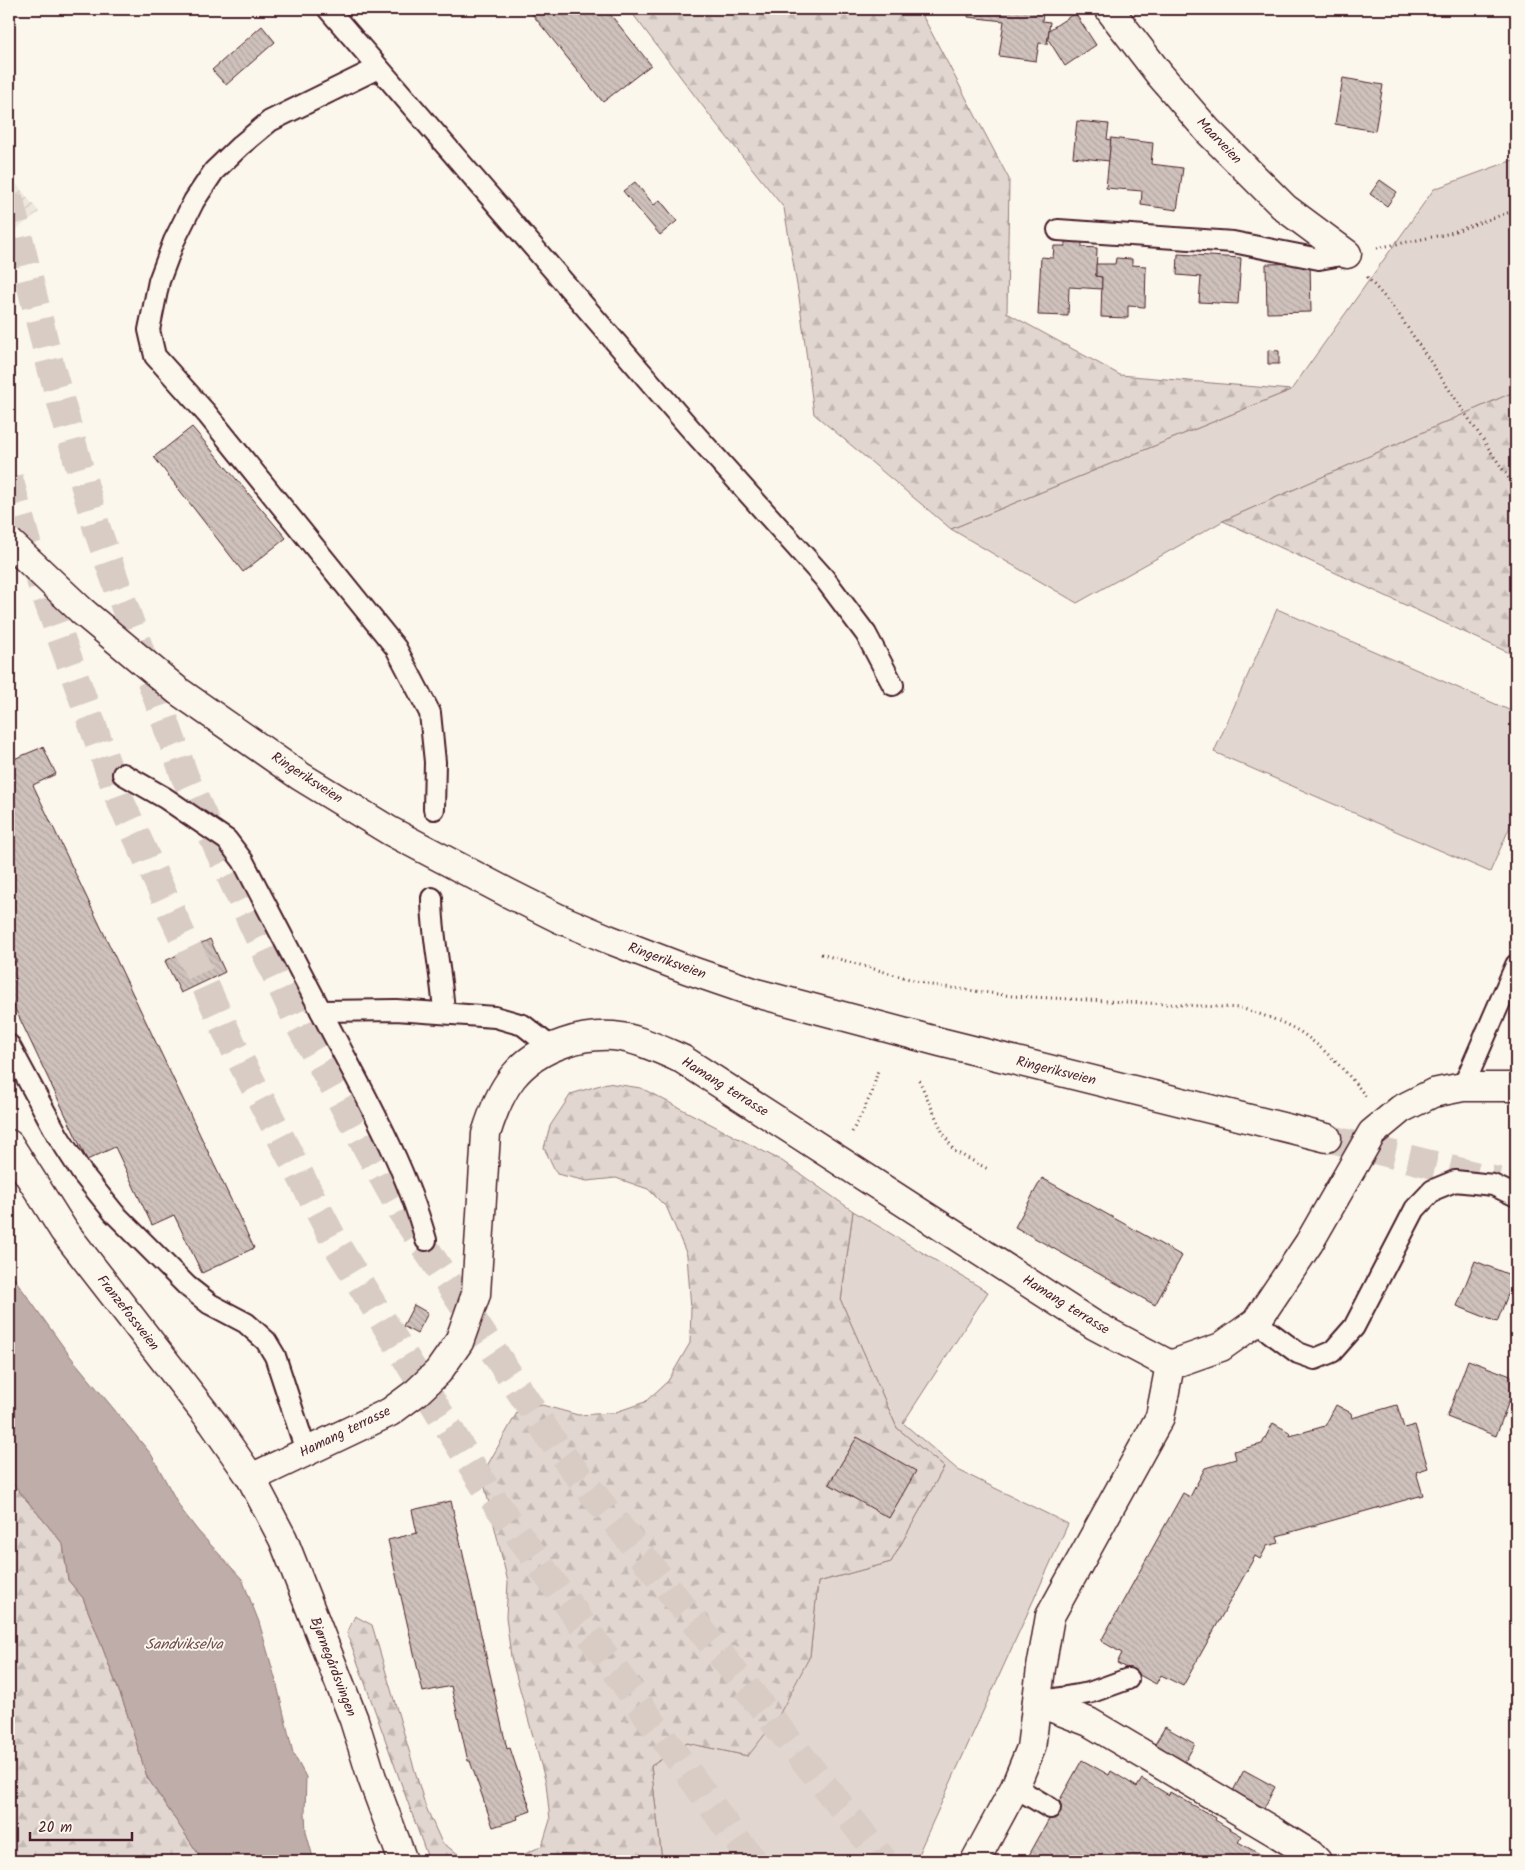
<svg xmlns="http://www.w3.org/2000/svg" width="1525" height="1870" viewBox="0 0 1525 1870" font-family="Kalam,sans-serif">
	<defs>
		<pattern id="industrial-furrows" width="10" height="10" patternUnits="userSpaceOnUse" patternTransform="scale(1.25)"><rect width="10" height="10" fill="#eee7de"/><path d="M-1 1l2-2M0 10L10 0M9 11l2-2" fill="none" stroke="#cec6bf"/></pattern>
		<pattern id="forest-firs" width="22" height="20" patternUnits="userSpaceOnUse" patternTransform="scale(1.25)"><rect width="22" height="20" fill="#e2d7d0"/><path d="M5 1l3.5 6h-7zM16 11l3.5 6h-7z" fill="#c3b8b3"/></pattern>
		<pattern id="building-back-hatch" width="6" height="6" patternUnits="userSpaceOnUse" patternTransform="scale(1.25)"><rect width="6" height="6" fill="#cfc2bc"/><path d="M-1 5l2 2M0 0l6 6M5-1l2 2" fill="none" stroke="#b3a6a2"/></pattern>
	</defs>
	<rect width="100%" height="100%" fill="#fbf7ec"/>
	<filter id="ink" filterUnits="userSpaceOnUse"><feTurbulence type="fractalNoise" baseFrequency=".02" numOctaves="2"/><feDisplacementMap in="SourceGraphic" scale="10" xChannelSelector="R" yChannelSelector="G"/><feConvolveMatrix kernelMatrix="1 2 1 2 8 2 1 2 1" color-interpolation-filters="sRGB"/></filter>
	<g filter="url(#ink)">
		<polygon fill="url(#industrial-furrows)" points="9,175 39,212 9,235"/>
		<g fill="#e2d7d0" stroke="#967b7e">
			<polygon points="1516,159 1516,391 1223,521 1077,603 951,529 1291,390 1434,189"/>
			<polygon points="1277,609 1516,713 1516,813 1490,872 1214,752"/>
			<polygon points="853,1211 988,1292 903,1423 958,1470 1068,1524 915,1861 662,1861 651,1766 687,1743 748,1756 810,1656 818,1582 891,1562 944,1467 897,1428 841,1301"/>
		</g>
		<g fill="url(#forest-firs)" stroke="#967b7e">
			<polygon points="629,9 919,9 1009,179 1007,313 1120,375 1291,390 951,529 814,414 799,297 784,208 714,121"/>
			<polygon points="1516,391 1516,656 1223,521"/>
			<polygon points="607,1083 641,1088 782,1161 853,1211 841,1301 897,1428 944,1467 891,1562 818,1582 810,1656 777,1719 748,1756 687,1743 651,1766 662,1861 501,1861 512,1860 542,1846 550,1820 546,1783 511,1657 506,1617 508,1582 482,1475 518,1411 542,1405 578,1415 613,1413 645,1402 668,1381 690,1343 691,1308 687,1255 667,1208 648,1189 616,1178 587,1181 557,1174 544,1148 550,1126 571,1094"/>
			<polygon points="9,1479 63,1544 68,1580 83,1598 98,1636 125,1707 147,1777 203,1861 9,1861"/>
			<polygon points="355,1616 372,1625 425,1805 442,1843 467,1860 478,1861 429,1861 347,1633"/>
		</g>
		<polygon fill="#bfadaa" stroke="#907477" points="9,1271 70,1356 151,1454 181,1509 198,1531 242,1579 259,1622 277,1685 293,1753 306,1777 305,1812 306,1832 314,1861 203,1861 147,1777 125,1707 98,1636 83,1598 68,1580 63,1544 9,1479"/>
		<g fill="url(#building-back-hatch)" stroke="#4a1f2b">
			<polygon points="528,9 606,9 651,65 603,102"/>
			<polygon points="969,9 1031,9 1031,11 1043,13 1042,21 1050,22 1047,44 1039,43 1036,61 999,56 1004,21 968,17"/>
			<polygon points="1075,13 1096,45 1065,66 1048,39 1049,30"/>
			<polygon points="262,26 275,42 226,85 212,70"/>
			<polygon points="1343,78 1383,85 1375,131 1335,124"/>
			<polygon points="1077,121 1109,124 1107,139 1111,140 1109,161 1073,157"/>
			<polygon points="1111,138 1153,143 1151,164 1183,168 1177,210 1141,205 1142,191 1106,188"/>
			<polygon points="1380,180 1397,192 1387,206 1370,194"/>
			<polygon points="635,182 654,205 660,200 677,221 660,235 623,191"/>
			<polygon points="1065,241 1082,241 1082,247 1097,248 1096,276 1102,277 1102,289 1069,287 1068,316 1038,315 1041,257 1053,258 1054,246 1065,246"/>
			<polygon points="1178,254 1241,258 1238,304 1199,302 1201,277 1177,275"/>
			<polygon points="1116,258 1132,259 1132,265 1146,266 1145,307 1128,306 1128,318 1101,317 1102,277 1096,276 1096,264 1115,264"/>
			<polygon points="1310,263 1311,312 1267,313 1266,264"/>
			<polygon points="1268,350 1279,351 1279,364 1268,364"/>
			<polygon points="192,427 286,538 243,572 154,457"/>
			<polygon points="43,747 56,774 33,785 254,1248 202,1273 174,1215 152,1225 115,1147 87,1160 9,996 9,965 17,961 9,944 9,761"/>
			<polygon points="210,939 225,972 181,993 165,961"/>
			<polygon points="1042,1178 1182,1256 1155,1305 1015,1227"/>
			<polygon points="1475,1261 1515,1277 1497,1322 1457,1306"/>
			<polygon points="414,1305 428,1313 417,1334 403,1326"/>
			<polygon points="1468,1360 1516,1378 1516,1382 1496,1436 1447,1417"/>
			<polygon points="1336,1405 1351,1413 1352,1418 1397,1405 1404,1428 1415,1425 1428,1468 1416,1472 1423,1495 1277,1536 1279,1543 1267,1546 1260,1559 1255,1556 1183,1686 1161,1675 1156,1684 1117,1663 1122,1653 1101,1641 1183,1493 1190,1497 1205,1468 1236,1459 1234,1451 1262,1444 1273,1423 1289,1432 1290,1436 1325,1426"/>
			<polygon points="857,1437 916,1471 889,1518 829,1484"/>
			<polygon points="451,1501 507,1749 510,1748 531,1811 517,1816 518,1819 493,1827 470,1761 468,1761 451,1686 423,1692 388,1540 417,1533 412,1510"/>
			<polygon points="1165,1727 1195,1744 1184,1763 1154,1746"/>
			<polygon points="1082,1760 1109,1775 1111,1771 1137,1787 1142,1779 1169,1795 1170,1792 1216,1818 1215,1820 1242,1836 1238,1842 1265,1857 1263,1861 1036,1861 1028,1857"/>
			<polygon points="1244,1770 1275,1787 1264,1808 1233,1791"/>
		</g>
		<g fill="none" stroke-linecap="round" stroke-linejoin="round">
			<polyline stroke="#d8ccc5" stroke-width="28" stroke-dasharray="28 14" stroke-linecap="butt" points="1327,1138 1498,1181"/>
			<g stroke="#d8ccc5" stroke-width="28" stroke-dasharray="28 14" stroke-linecap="butt">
				<polyline points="9,197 50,364 97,529 185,777 297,1021 403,1214 560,1452 884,1861"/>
				<polyline points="9,478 29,550 119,798 233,1046 337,1246 488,1492 734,1837 754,1861"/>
			</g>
			<defs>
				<g id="service">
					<polyline points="328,9 688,426 824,578 866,634 893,685"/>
					<polyline points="378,68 270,121 240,146 214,171 194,201 174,241 159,281 149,330 155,356 207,414 396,648 430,713 435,762 434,809"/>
					<polyline points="1058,230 1233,242 1319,259 1347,254"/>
					<polyline points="123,774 165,798 227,840 243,861 321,1011 396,1010 495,1017 523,1025 551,1047"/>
					<path d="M 432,898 C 432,937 442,975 444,1013"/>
					<path d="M 321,1011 C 359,1085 404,1160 426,1240"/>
					<polyline points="9,1045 58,1136 82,1173 114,1213 187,1286 210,1304 246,1323 266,1341 275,1356 306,1451"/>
					<polyline points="1463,1087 1516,965"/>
					<polyline points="1256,1322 1298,1353 1315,1359 1332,1352 1354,1327 1415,1209 1433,1190 1455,1181 1493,1185 1516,1196"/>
					<polyline points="1037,1702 1089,1693 1128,1679"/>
					<polyline points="1015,1787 1050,1808"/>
				</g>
				<g id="minor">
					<polyline points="1109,9 1160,75 1208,131 1285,208 1347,254"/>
					<polyline points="9,1144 64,1231 213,1423 251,1478 283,1539 354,1720 372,1778 403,1861"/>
					<path d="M 251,1478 L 390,1412 L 417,1392 L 438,1372 L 459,1342 L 476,1294 L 486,1134 C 500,1088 517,1059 564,1043 C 581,1037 595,1035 613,1036 C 637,1038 661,1050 682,1059 L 1094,1325 L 1170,1365 L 1221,1347 L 1256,1322 L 1309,1243 L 1372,1133 L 1401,1109 L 1433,1093 L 1463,1087 L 1516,1087"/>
					<polyline points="1037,1702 1089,1722 1278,1834 1310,1854 1317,1861"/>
					<polyline points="975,1861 1015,1787 1031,1748 1041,1668 1050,1616 1160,1417 1170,1365"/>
				</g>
				<polyline id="secondary" points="83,612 178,691 300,776 390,831 508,893 558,918 608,939 686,969 756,993 940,1042 1327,1138"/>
			</defs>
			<use href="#service" stroke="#4a1f2b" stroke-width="24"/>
			<use href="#minor" stroke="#4a1f2b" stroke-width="31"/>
			<use href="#secondary" stroke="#4a1f2b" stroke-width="31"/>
			<g stroke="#4a1f2b" stroke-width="3" stroke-dasharray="1 4" stroke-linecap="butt">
				<polyline points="1377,248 1447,234 1516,210"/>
				<polyline points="1367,277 1395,309 1516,489"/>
				<path d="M 821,954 L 931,985 L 1012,996 L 1241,1008 C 1262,1015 1283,1021 1302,1033 C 1326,1050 1349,1074 1367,1098"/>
				<polyline points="919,1080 942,1131 954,1151 988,1169"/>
				<polyline points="852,1132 872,1093 878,1070"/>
			</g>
			<use href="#service" stroke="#fbf7ec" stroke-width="20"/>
			<use href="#minor" stroke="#fbf7ec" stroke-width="28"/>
			<use href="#secondary" stroke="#fbf7ec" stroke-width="28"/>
			<defs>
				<polyline id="secondary-bridge" points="9,542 83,612"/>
			</defs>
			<use href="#secondary-bridge" stroke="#4a1f2b" stroke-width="31" stroke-linecap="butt"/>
			<use href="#secondary-bridge" stroke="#fbf7ec" stroke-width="28"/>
		</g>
	</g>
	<g text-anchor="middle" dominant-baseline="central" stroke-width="4" stroke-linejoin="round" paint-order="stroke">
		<g font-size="14" fill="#4a1f2b" stroke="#fbf7ec">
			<text transform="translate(1219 141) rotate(46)">Maarveien</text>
			<text transform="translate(307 778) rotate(33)">Ringeriksveien</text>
			<text transform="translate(667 961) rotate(20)">Ringeriksveien</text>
			<text transform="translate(1056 1071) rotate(14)">Ringeriksveien</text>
			<text transform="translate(725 1087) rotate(32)">Hamang terrasse</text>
			<text transform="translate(1066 1305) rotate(32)">Hamang terrasse</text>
			<text transform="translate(128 1313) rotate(52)">Franzefossveien</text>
			<text transform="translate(345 1432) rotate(-26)">Hamang terrasse</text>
			<text transform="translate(333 1667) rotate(69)">Bjørnegårdsvingen</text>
		</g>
		<g font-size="15" font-style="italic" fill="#6d4a51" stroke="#fbf7ec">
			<text x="184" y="1645">Sandvikselva</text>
		</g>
	</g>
	<rect width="1525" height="1870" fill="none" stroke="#fbf7ec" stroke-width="30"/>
	<rect x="15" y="15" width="1495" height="1840" fill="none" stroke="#4a1f2b" stroke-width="2" filter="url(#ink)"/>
	<path d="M30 1832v8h102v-8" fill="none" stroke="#4a1f2b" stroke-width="2.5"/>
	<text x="38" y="1832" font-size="15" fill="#4a1f2b" stroke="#fbf7ec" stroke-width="4" paint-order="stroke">20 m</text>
</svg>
